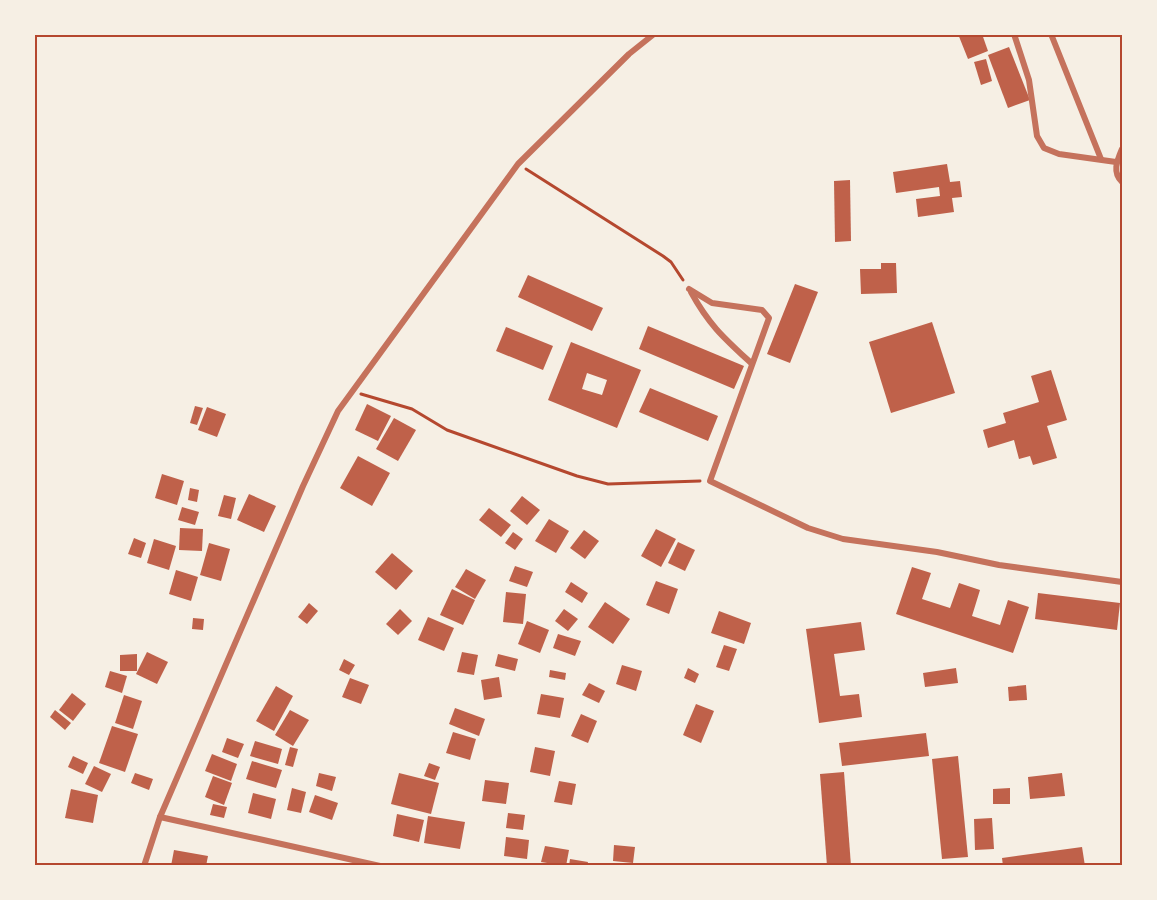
<svg xmlns="http://www.w3.org/2000/svg" width="1157" height="900" viewBox="0 0 1157 900" font-family="Quicksand,sans-serif">
	<rect width="100%" height="100%" fill="#f6efe4"/>
	<g fill="#bf614a" fill-rule="evenodd">
		<polygon points="958,34 982,34 988,51 968,59"/>
		<polygon points="1009,47 1030,100 1008,108 988,55"/>
		<polygon points="986,59 992,81 981,85 974,62"/>
		<polygon points="947,164 950,182 960,181 962,197 952,198 954,212 918,217 916,199 940,196 939,187 896,193 893,172"/>
		<polygon points="850,180 851,241 835,242 834,181"/>
		<polygon points="881,263 896,263 897,293 861,294 860,269 881,269"/>
		<polygon points="528,275 603,308 592,331 518,297"/>
		<polygon points="795,284 818,292 790,363 767,354"/>
		<polygon points="932,322 955,393 891,413 869,342"/>
		<polygon points="648,326 744,366 734,389 639,349"/>
		<polygon points="506,327 553,346 543,370 496,351"/>
		<path d="M 571,342 L 641,370 L 617,428 L 548,400 ZM 587,373 L 607,380 L 602,395 L 582,389 Z"/>
		<polygon points="1051,370 1067,420 1047,426 1057,458 1033,465 1030,456 1019,459 1014,440 988,448 983,430 1006,423 1003,413 1039,402 1031,376"/>
		<polygon points="650,388 718,416 708,441 639,412"/>
		<polygon points="367,404 391,416 378,441 355,430"/>
		<polygon points="195,406 203,408 197,425 190,423"/>
		<polygon points="207,407 226,414 217,437 198,430"/>
		<polygon points="394,418 416,430 398,461 376,449"/>
		<polygon points="358,456 390,473 372,506 340,488"/>
		<polygon points="162,474 184,481 177,505 155,498"/>
		<polygon points="190,488 199,490 197,502 188,500"/>
		<polygon points="249,494 276,506 264,532 237,520"/>
		<polygon points="224,495 236,498 231,519 218,516"/>
		<polygon points="522,496 540,510 527,525 510,511"/>
		<polygon points="182,507 199,512 195,525 178,520"/>
		<polygon points="489,508 511,525 501,537 479,520"/>
		<polygon points="549,519 569,531 556,553 535,541"/>
		<polygon points="180,528 203,529 202,551 179,550"/>
		<polygon points="656,529 676,539 661,567 641,556"/>
		<polygon points="584,530 599,541 585,559 570,548"/>
		<polygon points="513,532 523,539 515,550 505,543"/>
		<polygon points="134,538 146,543 141,558 128,554"/>
		<polygon points="154,539 176,546 169,570 147,563"/>
		<polygon points="678,542 695,550 685,571 668,563"/>
		<polygon points="209,543 230,549 221,581 200,575"/>
		<polygon points="392,553 413,571 396,590 375,572"/>
		<polygon points="515,566 533,572 527,587 509,581"/>
		<polygon points="912,567 931,573 922,599 950,608 959,583 980,590 972,616 1000,625 1008,600 1029,607 1013,653 896,614"/>
		<polygon points="466,569 486,580 475,599 455,587"/>
		<polygon points="176,570 198,577 191,601 169,594"/>
		<polygon points="656,581 678,589 669,614 646,605"/>
		<polygon points="571,582 588,593 582,603 565,592"/>
		<polygon points="452,589 475,600 463,625 440,615"/>
		<polygon points="506,592 526,594 523,624 503,622"/>
		<polygon points="1038,593 1120,603 1117,630 1035,619"/>
		<polygon points="605,602 630,619 613,644 588,627"/>
		<polygon points="309,603 318,611 307,624 298,617"/>
		<polygon points="400,609 412,621 398,635 386,624"/>
		<polygon points="564,609 578,619 568,631 555,621"/>
		<polygon points="719,611 751,623 744,644 711,633"/>
		<polygon points="428,617 454,628 444,651 418,640"/>
		<polygon points="193,618 204,619 203,630 192,629"/>
		<polygon points="527,621 549,630 540,653 518,644"/>
		<polygon points="861,622 865,650 834,654 840,696 859,694 862,717 819,723 806,629"/>
		<polygon points="558,634 581,641 575,656 553,648"/>
		<polygon points="724,645 737,649 729,671 716,667"/>
		<polygon points="147,652 168,662 157,684 136,674"/>
		<polygon points="462,652 478,655 474,675 457,672"/>
		<polygon points="137,654 137,671 120,671 120,655"/>
		<polygon points="498,654 518,659 515,671 495,666"/>
		<polygon points="344,659 355,665 349,675 339,670"/>
		<polygon points="622,665 642,671 636,691 616,684"/>
		<polygon points="688,668 699,674 695,683 684,678"/>
		<polygon points="956,668 958,683 925,687 923,673"/>
		<polygon points="550,670 566,673 565,680 549,677"/>
		<polygon points="110,671 127,676 122,693 105,687"/>
		<polygon points="499,677 502,697 484,700 481,680"/>
		<polygon points="350,678 369,685 361,704 342,697"/>
		<polygon points="589,683 605,691 599,703 582,695"/>
		<polygon points="1026,685 1027,700 1009,701 1008,687"/>
		<polygon points="276,686 293,696 274,731 256,721"/>
		<polygon points="72,693 86,704 73,721 59,710"/>
		<polygon points="541,694 564,698 560,718 537,714"/>
		<polygon points="124,695 142,701 133,729 115,723"/>
		<polygon points="696,704 714,711 701,743 683,735"/>
		<polygon points="455,708 485,719 479,736 449,724"/>
		<polygon points="55,710 71,723 65,730 50,717"/>
		<polygon points="290,710 309,720 293,746 275,735"/>
		<polygon points="581,714 597,721 588,743 571,736"/>
		<polygon points="112,726 138,734 125,772 99,763"/>
		<polygon points="453,732 476,739 470,760 446,753"/>
		<polygon points="926,733 929,756 842,766 839,743"/>
		<polygon points="227,738 244,744 238,758 222,752"/>
		<polygon points="255,741 282,749 278,764 250,756"/>
		<polygon points="290,747 298,749 293,767 285,765"/>
		<polygon points="535,747 555,751 550,776 530,772"/>
		<polygon points="212,754 237,764 231,781 205,771"/>
		<polygon points="73,756 88,763 83,774 68,767"/>
		<polygon points="958,756 968,857 942,859 932,759"/>
		<polygon points="252,761 282,770 276,788 246,779"/>
		<polygon points="429,763 440,767 435,780 424,776"/>
		<polygon points="94,766 111,774 102,792 85,784"/>
		<polygon points="844,772 851,866 827,866 820,774"/>
		<polygon points="135,773 153,779 149,790 131,783"/>
		<polygon points="319,773 336,777 332,791 316,786"/>
		<polygon points="399,773 439,783 431,814 391,804"/>
		<polygon points="1062,773 1065,796 1030,799 1028,777"/>
		<polygon points="213,776 232,783 224,805 205,797"/>
		<polygon points="485,780 509,783 506,804 482,801"/>
		<polygon points="559,781 576,784 572,805 554,802"/>
		<polygon points="292,788 306,792 301,813 287,810"/>
		<polygon points="1010,788 1010,804 993,804 993,789"/>
		<polygon points="71,789 98,795 93,823 65,818"/>
		<polygon points="253,793 276,799 271,819 248,813"/>
		<polygon points="315,795 338,803 332,820 309,812"/>
		<polygon points="213,804 227,807 224,818 210,815"/>
		<polygon points="508,813 525,815 523,830 506,828"/>
		<polygon points="397,814 424,820 419,842 393,836"/>
		<polygon points="428,816 465,822 460,849 424,843"/>
		<polygon points="992,818 994,849 975,850 974,819"/>
		<polygon points="506,837 529,840 527,859 504,856"/>
		<polygon points="614,845 635,847 633,863 613,861"/>
		<polygon points="545,846 569,850 566,866 541,862"/>
		<polygon points="1082,847 1085,866 1003,866 1002,858"/>
		<polygon points="174,850 208,856 206,866 171,866"/>
		<polygon points="570,859 588,862 587,866 569,866"/>
	</g>
	<g fill="none" stroke-linecap="round" stroke-linejoin="round">
		<g stroke="#b5482f" stroke-width="3">
			<polyline points="526,169 663,256 671,262 683,280"/>
			<polyline points="361,394 412,409 447,430 577,476 608,484 700,481"/>
		</g>
		<g stroke="#c5725c" stroke-width="6">
			<polyline points="1014,34 1029,80 1037,136 1044,148 1059,154 1116,162"/>
			<polyline points="1051,34 1101,159"/>
			<path d="M 1122,149 C 1117,161 1112,172 1122,182"/>
			<polyline points="689,289 712,303 762,310 769,318 710,481 808,528 843,539 937,552 999,565 1122,582"/>
			<path d="M 691,292 C 709,325 724,338 751,363"/>
			<polyline points="160,817 380,866"/>
			<polyline points="144,866 160,817 303,486 338,411 518,164 629,54 654,34"/>
		</g>
	</g>
	<rect width="1157" height="900" fill="none" stroke="#f6efe4" stroke-width="72"/>
	<rect x="36" y="36" width="1085" height="828" fill="none" stroke="#b5482f" stroke-width="2"/>
</svg>
